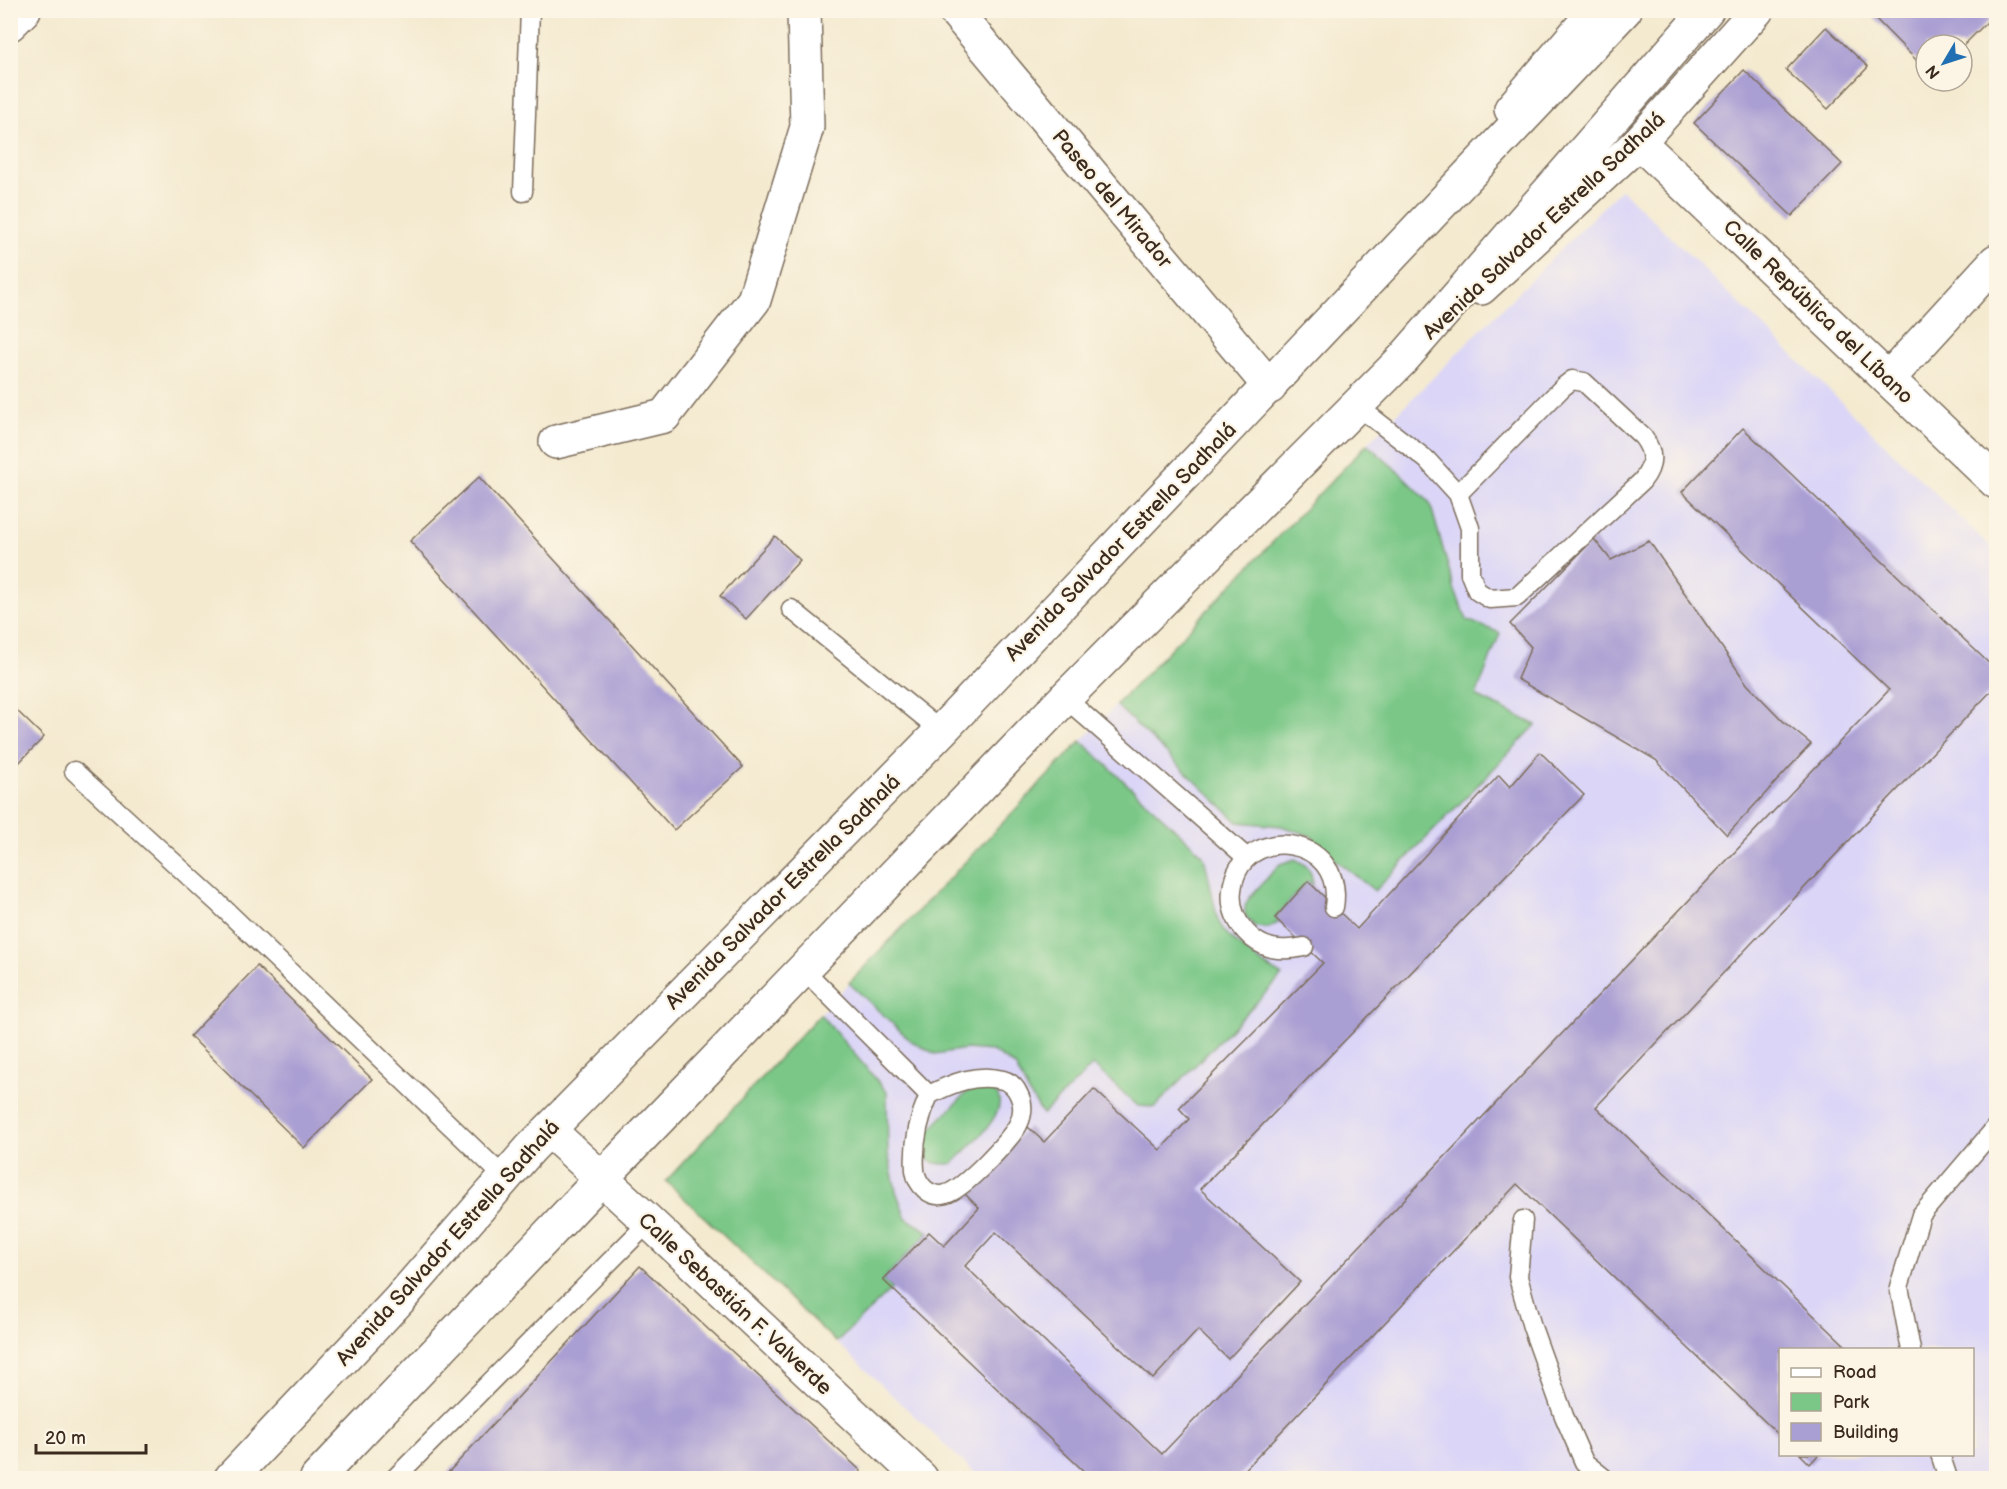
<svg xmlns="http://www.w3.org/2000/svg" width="2007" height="1489" viewBox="0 0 2007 1489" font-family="'Balsamiq Sans',sans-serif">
	<rect width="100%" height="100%" fill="#fcf5e5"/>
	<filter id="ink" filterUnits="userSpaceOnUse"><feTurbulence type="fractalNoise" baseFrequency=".0167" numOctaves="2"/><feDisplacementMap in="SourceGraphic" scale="12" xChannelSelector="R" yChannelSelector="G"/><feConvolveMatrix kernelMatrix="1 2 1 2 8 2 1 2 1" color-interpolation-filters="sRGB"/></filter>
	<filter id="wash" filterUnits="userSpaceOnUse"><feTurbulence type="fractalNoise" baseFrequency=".008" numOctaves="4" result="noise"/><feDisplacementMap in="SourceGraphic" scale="24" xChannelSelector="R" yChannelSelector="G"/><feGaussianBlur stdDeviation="1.35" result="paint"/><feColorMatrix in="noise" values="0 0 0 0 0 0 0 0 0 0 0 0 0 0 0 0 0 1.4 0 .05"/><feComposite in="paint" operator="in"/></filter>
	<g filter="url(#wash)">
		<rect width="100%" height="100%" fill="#f4ead0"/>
		<path fill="#dbd6f7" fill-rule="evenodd" d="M 1621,189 L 1996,552 L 1996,1478 L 980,1478 L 666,1181 L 849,983 L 1116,705 L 1367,444 ZM 1780,1350 L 1972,1350 L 1972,1454 L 1780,1454 Z"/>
		<g fill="#7ac787" stroke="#5a7852" stroke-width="1.5">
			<polygon points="1367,444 1401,474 1430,503 1455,591 1467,620 1500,633 1476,696 1536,725 1375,891 1333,858 1311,836 1281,826 1238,822 1116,705"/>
			<path d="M 1081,741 L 1203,855 C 1210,876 1212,899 1218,920 C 1225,939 1265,966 1282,976 L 1155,1107 L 1138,1106 L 1093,1065 L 1043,1114 L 1030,1095 L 1015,1066 L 992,1051 L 966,1049 L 935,1054 L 911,1041 L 849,983 Z"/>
			<path d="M 1295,859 C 1309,866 1312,871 1313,886 L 1308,881 L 1275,918 L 1279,922 L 1269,928 L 1255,927 L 1245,915 L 1245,906 L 1249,898 L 1280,864 Z"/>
			<polygon points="820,1014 887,1092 888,1154 896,1191 906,1218 929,1232 883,1280 892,1289 836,1342 666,1181"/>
			<path d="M 977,1086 C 1033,1093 968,1148 952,1164 C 937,1164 930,1164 920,1152 L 921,1139 L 968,1091 Z"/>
		</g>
		<g id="blocks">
			<g fill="#aa9fd3">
				<polygon points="1867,10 1994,10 1996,13 1962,47 1962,45 1926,45 1926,70"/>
				<polygon points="1826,27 1868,67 1828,109 1786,70"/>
				<polygon points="1744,70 1842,164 1792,216 1694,123"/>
				<polygon points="1743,428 1996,670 1996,686 1596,1107 1850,1350 1780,1350 1780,1436 1517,1184 1237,1478 1091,1478 883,1280 929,1232 944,1246 979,1208 965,1194 1028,1127 1044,1142 1094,1089 1160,1150 1189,1119 1179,1108 1323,963 1275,918 1308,881 1357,929 1499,775 1510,787 1540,752 1584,795 1200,1189 1300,1282 1228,1359 1198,1330 1153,1379 996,1232 965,1266 1162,1454 1889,690 1682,492"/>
				<polygon points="479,477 743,767 674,830 410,541"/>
				<polygon points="775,536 800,560 746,619 720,596"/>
				<polygon points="1594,539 1611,560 1649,541 1747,684 1785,723 1811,744 1727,835 1656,760 1517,679 1531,647 1510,624"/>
				<polygon points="10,704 44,737 10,772"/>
				<polygon points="257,966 372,1079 304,1148 190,1036"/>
				<polygon points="640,1266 861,1471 854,1478 443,1478"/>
				<polygon points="1800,1454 1819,1454 1810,1464"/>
			</g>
		</g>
	</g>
	<g filter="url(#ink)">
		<use href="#blocks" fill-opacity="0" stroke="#7c6d5c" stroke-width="1.5"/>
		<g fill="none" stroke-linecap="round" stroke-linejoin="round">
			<defs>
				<g id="service">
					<polyline points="523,192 530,10"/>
					<path d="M 1356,405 L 1427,460 L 1458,494 L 1470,528 L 1470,574 L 1477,591 L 1490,599 L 1517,597 L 1642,481 C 1654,466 1655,453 1643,437 L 1584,382 L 1572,380 L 1563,387 L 1458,494"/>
					<polyline points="791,609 941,731"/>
					<polyline points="1065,698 1247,858"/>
					<polyline points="74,771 217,902 505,1178"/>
					<path d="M 1304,947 C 1281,952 1262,950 1246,932 C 1235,920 1230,906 1232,890 C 1240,821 1346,834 1334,907"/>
					<path d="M 804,970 L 929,1095 C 918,1120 913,1143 915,1170 C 917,1185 930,1199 946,1194 C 964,1189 1009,1141 1018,1125 C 1023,1115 1024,1105 1019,1095 C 1016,1088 1011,1082 1003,1080 C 977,1073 952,1083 929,1095"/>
					<polyline points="1523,1220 1518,1277 1532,1327 1564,1416 1584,1462 1604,1478"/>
					<polyline points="1911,1350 1899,1287 1921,1215 1996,1127"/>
					<polyline points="1940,1454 1948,1478"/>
					<polyline points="395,1478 649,1222"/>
				</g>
				<g id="minor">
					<polyline points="954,10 1270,387"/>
					<polyline points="10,24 24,10"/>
					<polyline points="1639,142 1996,482"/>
					<polyline points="1888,379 1996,261"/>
					<polyline points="556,442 664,416 754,300 807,127 804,10"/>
					<polyline points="549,1130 649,1222 921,1478"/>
				</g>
				<g id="primary">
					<polyline points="1511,109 1596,10"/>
					<polyline points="1481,288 1639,142 1757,10"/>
				</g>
				<g id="trunk">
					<polyline points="231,1478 398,1301 530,1149 941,731 1625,10"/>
					<polyline points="317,1478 602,1178 1065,698 1402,360 1707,10"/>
				</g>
			</defs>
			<use href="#service" stroke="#7c6d5c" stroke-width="21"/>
			<use href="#minor" stroke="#7c6d5c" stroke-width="36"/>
			<use href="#primary" stroke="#7c6d5c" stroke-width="36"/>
			<use href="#trunk" stroke="#7c6d5c" stroke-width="36"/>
			<use href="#service" stroke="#fff" stroke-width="18"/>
			<use href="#minor" stroke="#fff" stroke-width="33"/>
			<use href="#primary" stroke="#fff" stroke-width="33"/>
			<use href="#trunk" stroke="#fff" stroke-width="33"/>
		</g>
	</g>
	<g text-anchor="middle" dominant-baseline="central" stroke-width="4.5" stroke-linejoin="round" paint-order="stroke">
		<g font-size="21" fill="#3b2a1e" stroke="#fcf5e5">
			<text transform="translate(1112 199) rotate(50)">Paseo del Mirador</text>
			<text transform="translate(1544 226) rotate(-43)">Avenida Salvador Estrella Sadhalá</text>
			<text transform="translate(1818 312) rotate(44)">Calle República del Líbano</text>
			<text transform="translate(1121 542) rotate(-46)">Avenida Salvador Estrella Sadhalá</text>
			<text transform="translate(783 892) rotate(-45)">Avenida Salvador Estrella Sadhalá</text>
			<text transform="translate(448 1243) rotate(-48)">Avenida Salvador Estrella Sadhalá</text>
			<text transform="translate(735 1304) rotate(43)">Calle Sebastián F. Valverde</text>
		</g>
	</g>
	<rect width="2007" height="1489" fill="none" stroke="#fcf5e5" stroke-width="36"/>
	<rect x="1779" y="1348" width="195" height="108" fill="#fcf5e5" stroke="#afa495" stroke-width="1.5"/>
	<rect x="1791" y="1368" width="30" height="9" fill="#ffffff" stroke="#afa495" stroke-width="1.5"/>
	<text x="1833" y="1378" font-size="18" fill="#3b2a1e">Road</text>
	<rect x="1791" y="1393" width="30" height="18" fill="#7ac787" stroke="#afa495" stroke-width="1.5"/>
	<text x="1833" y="1408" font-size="18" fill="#3b2a1e">Park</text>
	<rect x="1791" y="1423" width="30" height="18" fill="#aa9fd3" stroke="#afa495" stroke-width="1.5"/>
	<text x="1833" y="1438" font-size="18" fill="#3b2a1e">Building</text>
	<g transform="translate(1944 63) rotate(231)"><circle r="28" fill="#fcf5e5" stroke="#afa495" stroke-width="1.5"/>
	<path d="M0-4.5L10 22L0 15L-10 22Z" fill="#1f6fb2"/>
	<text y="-9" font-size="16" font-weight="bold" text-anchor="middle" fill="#3b2a1e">N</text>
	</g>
	<path d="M36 1444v9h110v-9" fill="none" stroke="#3b2a1e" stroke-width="3"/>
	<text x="45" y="1444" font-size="18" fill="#3b2a1e" stroke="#fcf5e5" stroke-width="4.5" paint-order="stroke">20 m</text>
</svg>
